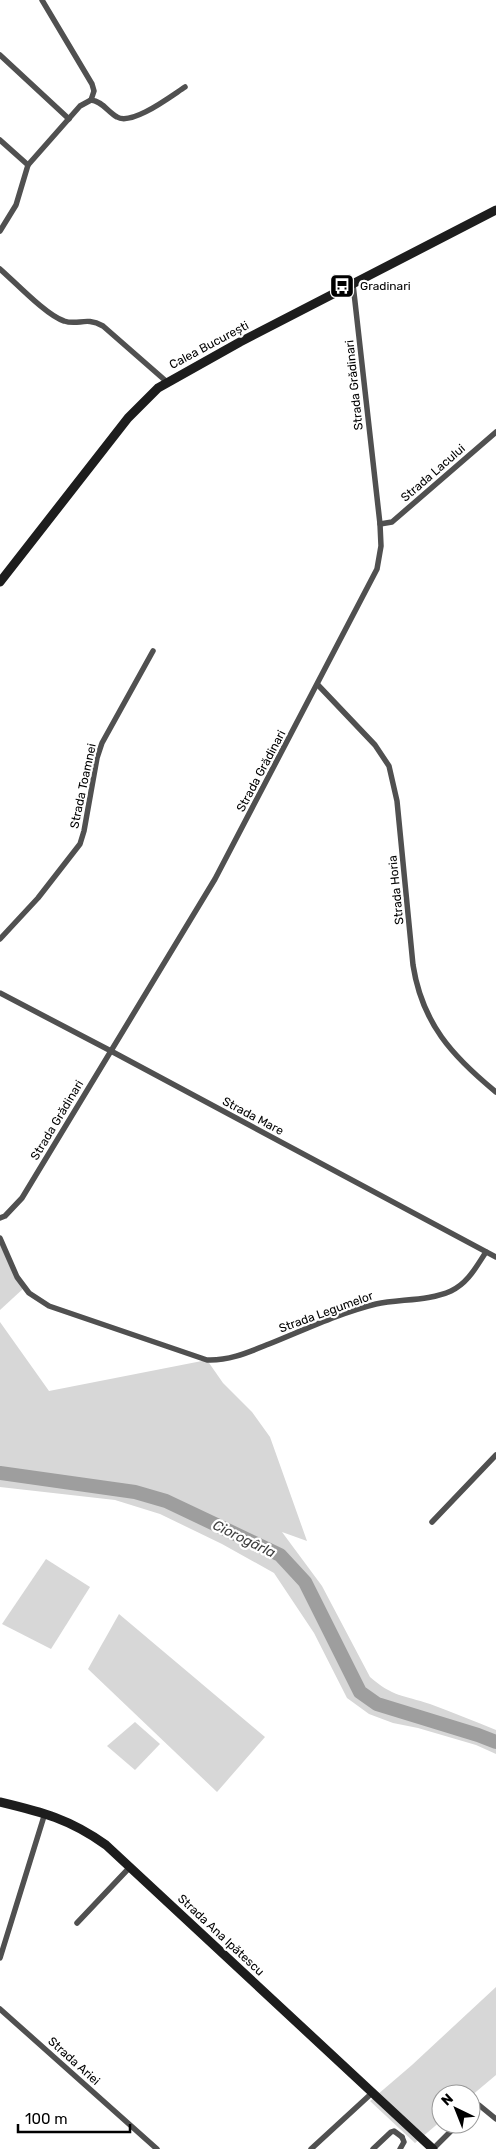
<svg xmlns="http://www.w3.org/2000/svg" width="496" height="2149" viewBox="0 0 496 2149" font-family="Rubik,sans-serif">
	<rect width="100%" height="100%" fill="#fff"/>
	<g fill="#d7d7d7">
		<polygon points="0,1238 25,1287 0,1310"/>
		<path d="M 0,1322 L 49,1391 L 207,1360 L 223,1383 L 252,1412 L 270,1437 L 307,1541 L 282,1532 L 322,1586 L 370,1677 C 393,1697 403,1695 430,1704 C 452,1712 474,1721 496,1730 L 496,1754 L 476,1745 L 418,1728 L 393,1723 L 369,1714 L 347,1698 L 314,1633 L 274,1573 L 222,1544 L 160,1514 L 115,1500 L 0,1487 Z"/>
		<polygon points="46,1559 90,1587 51,1649 2,1624"/>
		<polygon points="119,1614 265,1737 217,1792 88,1669"/>
		<polygon points="135,1722 160,1744 135,1770 107,1746"/>
		<polygon points="496,1987 496,2075 471,2096 471,2094 441,2094 441,2121 415,2143 370,2101 412,2065"/>
	</g>
	<g fill="none" stroke-linecap="round" stroke-linejoin="round">
		<polyline stroke="#9e9e9e" stroke-width="14" points="0,1473 135,1492 166,1501 280,1555 305,1582 360,1692 377,1704 478,1735 496,1742"/>
		<g stroke="#505050" stroke-width="5.5">
			<polyline points="42,0 92,84 94,91 91,100"/>
			<polyline points="0,55 69,119"/>
			<path d="M 91,100 C 102,101 108,112 117,117 C 132,126 171,96 185,87"/>
			<polyline points="0,140 28,165"/>
			<polyline points="0,231 16,205 28,165 80,106 91,100"/>
			<path d="M 0,269 C 15,282 47,316 64,321 C 79,326 85,316 103,326 L 167,382"/>
			<polyline points="380,524 392,522 496,432"/>
			<path d="M 318,685 L 375,745 L 389,766 L 397,801 L 413,965 C 422,1023 452,1056 496,1092"/>
			<polyline points="0,939 38,898 80,844 84,831 97,758 102,743 153,651"/>
			<polyline points="0,993 111,1051 496,1257"/>
			<polyline points="0,1218 5,1216 22,1198 215,879 377,569 381,546 380,524 353,284"/>
			<path d="M 0,1238 L 17,1277 L 29,1293 L 49,1306 L 207,1360 C 229,1361 249,1352 269,1344 C 304,1330 339,1313 376,1304 C 400,1299 429,1301 451,1291 C 468,1283 476,1267 486,1252"/>
			<polyline points="432,1522 496,1455"/>
			<polyline points="77,1923 130,1867"/>
			<polyline points="0,1958 45,1813"/>
			<polyline points="0,2009 157,2149"/>
			<polyline points="471,2111 479,2105 496,2119"/>
			<polyline points="311,2149 372,2093"/>
			<polyline points="373,2149 391,2132 394,2131 402,2137"/>
			<polyline points="400,2149 404,2142 402,2137"/>
			<polyline points="433,2149 458,2124"/>
		</g>
		<g stroke="#1d1d1d" stroke-width="9">
			<polyline points="0,582 128,418 158,388 240,342 496,210"/>
			<path d="M 0,1802 C 42,1812 70,1819 106,1845 L 433,2149"/>
		</g>
	</g>
	<defs>
		<symbol id="bus-square" viewBox="-11 -11 22 22"><rect x="-9" y="-9" width="18" height="18" rx="4" fill="#000" stroke="#fff"/><path d="M-5-6H5V4H4V6H2V4H-2V6H-4V4H-5ZM-3.5-4V0h7V-4ZM-3.5 1.2v1.5H-2V1.2ZM2 1.2v1.5H3.5V1.2Z" fill="#fff"/></symbol>
	</defs>
	<g fill-rule="evenodd">
		<use href="#bus-square" x="328" y="272" width="28" height="28"/>
	</g>
	<g text-anchor="middle" dominant-baseline="central" stroke-width="4.5" stroke-linejoin="round" paint-order="stroke">
		<g font-size="12" fill="#000" stroke="#fff" text-anchor="start">
			<text x="360" y="286">Gradinari</text>
		</g>
		<g font-size="12" fill="#000" stroke="#fff">
			<text transform="translate(209 345) rotate(-28)">Calea București</text>
			<text transform="translate(354 385) rotate(-96)">Strada Grădinari</text>
			<text transform="translate(433 473) rotate(-41)">Strada Lacului</text>
			<text transform="translate(261 771) rotate(-62)">Strada Grădinari</text>
			<text transform="translate(83 786) rotate(-78)">Strada Toamnei</text>
			<text transform="translate(396 890) rotate(-96)">Strada Horia</text>
			<text transform="translate(253 1116) rotate(28)">Strada Mare</text>
			<text transform="translate(57 1120) rotate(-59)">Strada Grădinari</text>
			<text transform="translate(326 1312) rotate(-20)">Strada Legumelor</text>
			<text transform="translate(221 1935) rotate(43)">Strada Ana Ipătescu</text>
			<text transform="translate(74 2061) rotate(42)">Strada Ariei</text>
		</g>
		<g font-size="14" font-style="italic" fill="#3f3f3f" stroke="#fff">
			<text transform="translate(244 1539) rotate(26)">Ciorogârla</text>
		</g>
	</g>
	<g transform="translate(456 2109) rotate(317)"><circle r="24" fill="#ffffff" stroke="#999999"/>
	<path d="M0-4L9 19L0 12L-9 19Z" fill="#000000"/>
	<text y="-8" font-size="14" font-weight="bold" text-anchor="middle" fill="#000000">N</text>
	</g>
	<path d="M18 2124v8h112v-8" fill="none" stroke="#000000" stroke-width="2.5"/>
	<text x="25" y="2124" font-size="15" fill="#000000" stroke="#ffffff" stroke-width="4" paint-order="stroke">100 m</text>
</svg>
